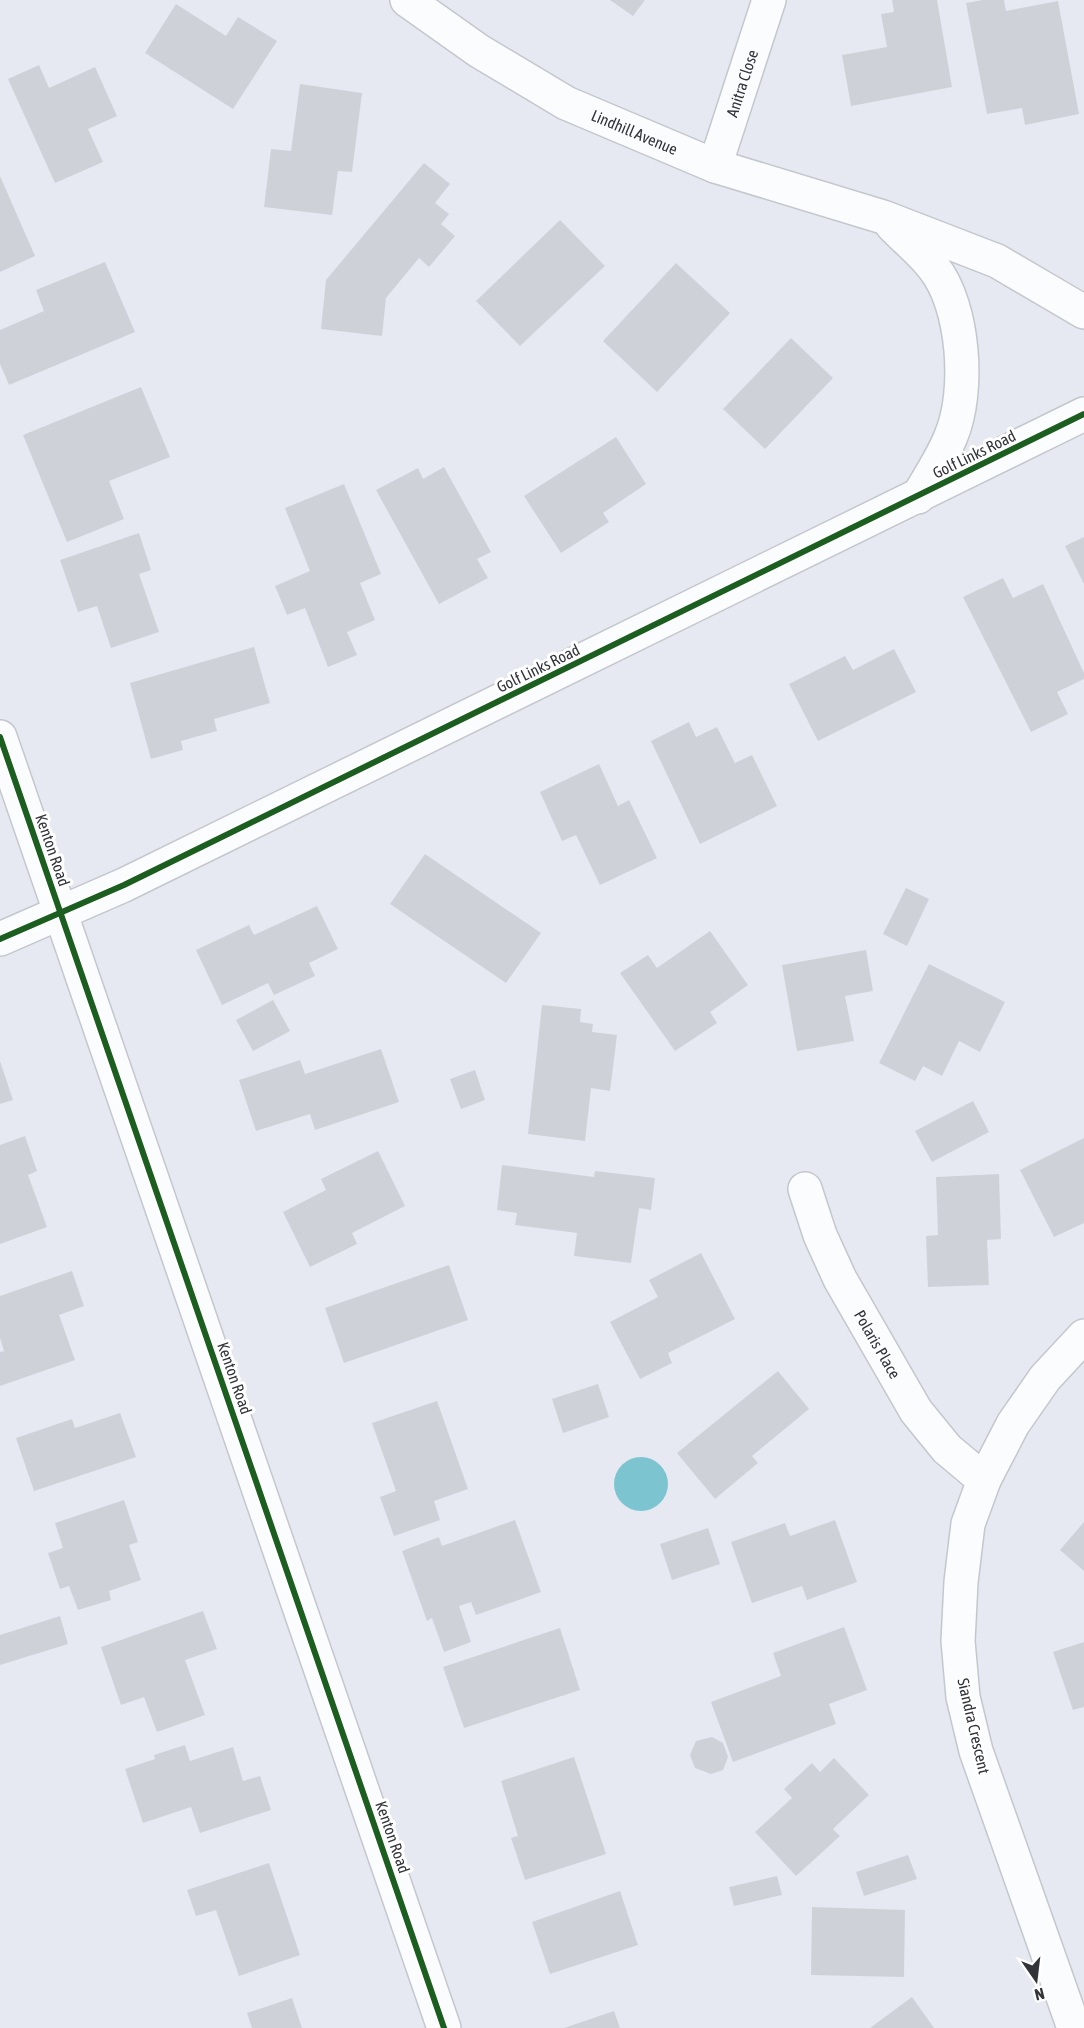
<svg xmlns="http://www.w3.org/2000/svg" width="1084" height="2028" viewBox="0 0 1084 2028" font-family="'Asap Condensed',sans-serif">
	<rect width="100%" height="100%" fill="#e6e9f2"/>
	<circle fill="#7cc5d0" cx="641" cy="1484" r="27"/>
	<g fill="#ced2d8">
		<polygon points="610,0 645,0 633,16"/>
		<polygon points="892,0 937,0 952,87 851,106 842,55 887,47 881,14 894,12"/>
		<polygon points="983,0 1004,0 1006,11 1058,1 1079,114 1025,125 1022,108 987,114 966,3"/>
		<polygon points="176,4 226,36 238,17 277,41 233,109 145,53"/>
		<polygon points="39,65 49,88 95,67 117,116 88,129 103,162 55,183 8,79"/>
		<polygon points="300,84 362,93 352,172 338,171 332,215 264,207 271,149 291,151"/>
		<polygon points="424,163 450,184 435,203 449,214 441,224 455,236 429,267 419,258 386,298 382,336 321,329 326,280"/>
		<polygon points="0,176 35,256 0,272"/>
		<polygon points="560,220 605,266 520,346 476,301"/>
		<polygon points="105,262 135,332 9,385 0,364 0,330 44,311 36,290"/>
		<polygon points="676,263 730,313 657,392 603,341"/>
		<polygon points="791,338 833,378 765,449 723,409"/>
		<polygon points="141,387 170,457 109,481 124,519 67,542 23,435"/>
		<polygon points="616,437 646,484 603,513 609,522 561,553 524,496"/>
		<polygon points="444,467 491,552 477,559 488,578 439,604 376,490 418,468 423,479"/>
		<polygon points="344,484 381,574 360,583 375,620 347,632 357,655 328,667 305,608 287,615 275,586 310,571 285,508"/>
		<polygon points="139,533 151,570 139,574 159,632 111,648 97,606 78,612 60,560"/>
		<polygon points="1084,537 1084,584 1065,546"/>
		<polygon points="1003,578 1013,598 1043,584 1084,673 1084,679 1057,692 1068,714 1031,732 963,597"/>
		<polygon points="254,647 270,703 214,719 217,731 181,741 183,750 151,759 130,683"/>
		<polygon points="894,649 916,692 818,741 789,684 845,656 853,670"/>
		<polygon points="689,722 696,737 717,727 735,763 752,755 777,806 700,844 651,741"/>
		<polygon points="599,764 618,806 629,800 657,858 600,885 576,835 562,841 540,792"/>
		<polygon points="425,854 541,933 506,983 390,904"/>
		<polygon points="906,888 929,899 907,946 883,934"/>
		<polygon points="317,906 338,949 309,963 315,976 274,995 268,983 222,1005 196,950 249,925 254,935"/>
		<polygon points="710,931 748,985 710,1012 717,1023 675,1051 620,973 648,955 657,968"/>
		<polygon points="866,950 873,991 845,996 854,1041 797,1051 782,965"/>
		<polygon points="929,964 1005,1002 980,1052 959,1041 942,1076 923,1066 915,1081 879,1063"/>
		<polygon points="273,1000 290,1031 253,1051 236,1020"/>
		<polygon points="542,1005 581,1009 580,1022 593,1024 592,1032 617,1035 610,1091 591,1088 585,1141 528,1134"/>
		<polygon points="381,1049 399,1102 315,1130 310,1114 256,1131 239,1080 300,1060 305,1074"/>
		<polygon points="0,1061 13,1100 0,1104"/>
		<polygon points="475,1070 485,1100 461,1109 450,1079"/>
		<polygon points="973,1101 989,1132 932,1162 915,1131"/>
		<polygon points="25,1136 37,1171 28,1175 47,1227 0,1244 0,1145"/>
		<polygon points="1084,1138 1084,1223 1054,1237 1020,1170"/>
		<polygon points="378,1151 405,1206 352,1233 357,1244 310,1267 283,1212 326,1190 321,1179"/>
		<polygon points="502,1165 594,1177 595,1171 655,1178 651,1210 639,1208 631,1263 574,1256 577,1233 515,1225 517,1213 497,1210"/>
		<polygon points="999,1174 1001,1239 987,1240 989,1285 928,1287 926,1236 938,1235 936,1177"/>
		<polygon points="701,1253 735,1319 668,1353 672,1363 640,1379 610,1322 658,1297 649,1280"/>
		<polygon points="449,1265 468,1320 344,1363 325,1308"/>
		<polygon points="72,1271 84,1306 59,1315 75,1360 0,1386 0,1352 4,1351 0,1338 0,1296"/>
		<polygon points="778,1371 809,1409 752,1456 758,1463 715,1499 677,1453"/>
		<polygon points="598,1384 609,1417 563,1433 552,1399"/>
		<polygon points="437,1401 468,1489 434,1501 440,1520 394,1536 380,1497 396,1491 372,1423"/>
		<polygon points="120,1413 136,1457 34,1491 16,1438 72,1419 75,1428"/>
		<polygon points="124,1500 138,1542 129,1545 141,1580 109,1591 111,1600 78,1610 69,1586 60,1589 48,1553 63,1548 55,1523"/>
		<polygon points="515,1520 541,1592 476,1615 471,1602 459,1606 471,1642 444,1652 432,1618 427,1621 402,1551 439,1537 442,1546"/>
		<polygon points="835,1520 857,1582 807,1600 802,1586 752,1603 731,1542 785,1523 790,1536"/>
		<polygon points="1084,1522 1084,1571 1060,1550"/>
		<polygon points="708,1528 720,1564 672,1580 660,1544"/>
		<polygon points="203,1611 217,1649 185,1660 205,1715 157,1732 144,1697 121,1705 101,1647"/>
		<polygon points="60,1616 68,1644 0,1665 0,1635"/>
		<polygon points="844,1627 867,1690 829,1704 836,1724 733,1762 711,1702 781,1676 773,1653"/>
		<polygon points="560,1628 580,1690 464,1728 443,1667"/>
		<polygon points="1084,1642 1084,1707 1073,1710 1053,1652"/>
		<polygon points="712,1737 723,1743 728,1757 723,1770 711,1774 695,1768 690,1755 696,1741"/>
		<polygon points="185,1745 190,1761 233,1747 243,1781 260,1776 271,1810 200,1833 191,1807 143,1823 125,1769 155,1759 154,1755"/>
		<polygon points="574,1757 606,1854 525,1880 511,1838 518,1836 501,1781"/>
		<polygon points="834,1758 869,1795 833,1829 840,1836 796,1876 755,1832 792,1798 784,1789 812,1763 820,1772"/>
		<polygon points="908,1855 917,1879 864,1896 856,1872"/>
		<polygon points="269,1863 300,1955 239,1976 216,1910 196,1916 187,1890"/>
		<polygon points="777,1876 782,1895 734,1906 729,1887"/>
		<polygon points="620,1891 638,1945 550,1974 532,1922"/>
		<polygon points="812,1907 905,1910 904,1977 811,1975"/>
		<polygon points="912,1997 934,2028 870,2028"/>
		<polygon points="292,1998 302,2028 252,2028 247,2013"/>
		<polygon points="614,2011 620,2028 564,2028"/>
	</g>
	<g fill="none" stroke-linecap="round" stroke-linejoin="round">
		<defs>
			<g id="minor">
				<path id="s1" d="M 407,0 L 479,51 L 566,103 L 715,166 L 883,217 L 997,261 L 1084,312"/>
				<path id="s2" d="M 715,166 L 769,0"/>
				<path d="M 892,225 C 905,239 922,252 934,268 C 964,306 970,391 951,436 C 943,457 929,477 918,497"/>
				<polyline points="0,737 444,2028"/>
				<polyline points="0,939 124,885 1084,414"/>
				<path id="s3" d="M 805,1189 L 820,1235 L 840,1279 L 916,1411 L 947,1449 L 984,1480"/>
				<polyline points="1074,2028 976,1751 963,1697 958,1641 961,1582 968,1524 984,1480 1013,1424 1045,1378 1084,1336"/>
			</g>
		</defs>
		<use href="#minor" stroke="#c4c7ce" stroke-width="36"/>
		<use href="#minor" stroke="#fbfcfd" stroke-width="33"/>
		<defs>
			<g id="cycleway">
				<polyline points="0,737 444,2028"/>
				<polyline points="0,939 124,885 1084,414"/>
			</g>
		</defs>
		<use href="#cycleway" stroke="#fff" stroke-width="10"/>
		<use href="#cycleway" stroke="#1b5e20" stroke-width="6"/>
	</g>
	<g text-anchor="middle" dominant-baseline="central" stroke-width="6" stroke-linejoin="round" paint-order="stroke">
		<g font-size="16" fill="#32343a" stroke="#fff">
			<text stroke="none"><textPath href="#s2" startOffset="87">Anitra Close</textPath></text>
			<text stroke="none"><textPath href="#s1" startOffset="264">Lindhill Avenue</textPath></text>
			<text transform="translate(974 454) rotate(-26)">Golf Links Road</text>
			<text transform="translate(538 668) rotate(-26)">Golf Links Road</text>
			<text transform="translate(53 850) rotate(71)">Kenton Road</text>
			<text stroke="none"><textPath href="#s3" startOffset="172">Polaris Place</textPath></text>
			<text transform="translate(235 1378) rotate(71)">Kenton Road</text>
			<text transform="translate(974 1726) rotate(77)">Siandra Crescent</text>
			<text transform="translate(393 1837) rotate(71)">Kenton Road</text>
		</g>
	</g>
	<g transform="translate(1036 1980) rotate(166)" stroke="#ffffff" stroke-width="4.5" paint-order="stroke">
	<path d="M0-4.5L10 22L0 15L-10 22Z" fill="#32343a"/>
	<text y="-9" font-size="16" font-weight="bold" text-anchor="middle" fill="#32343a">N</text>
	</g>
</svg>
